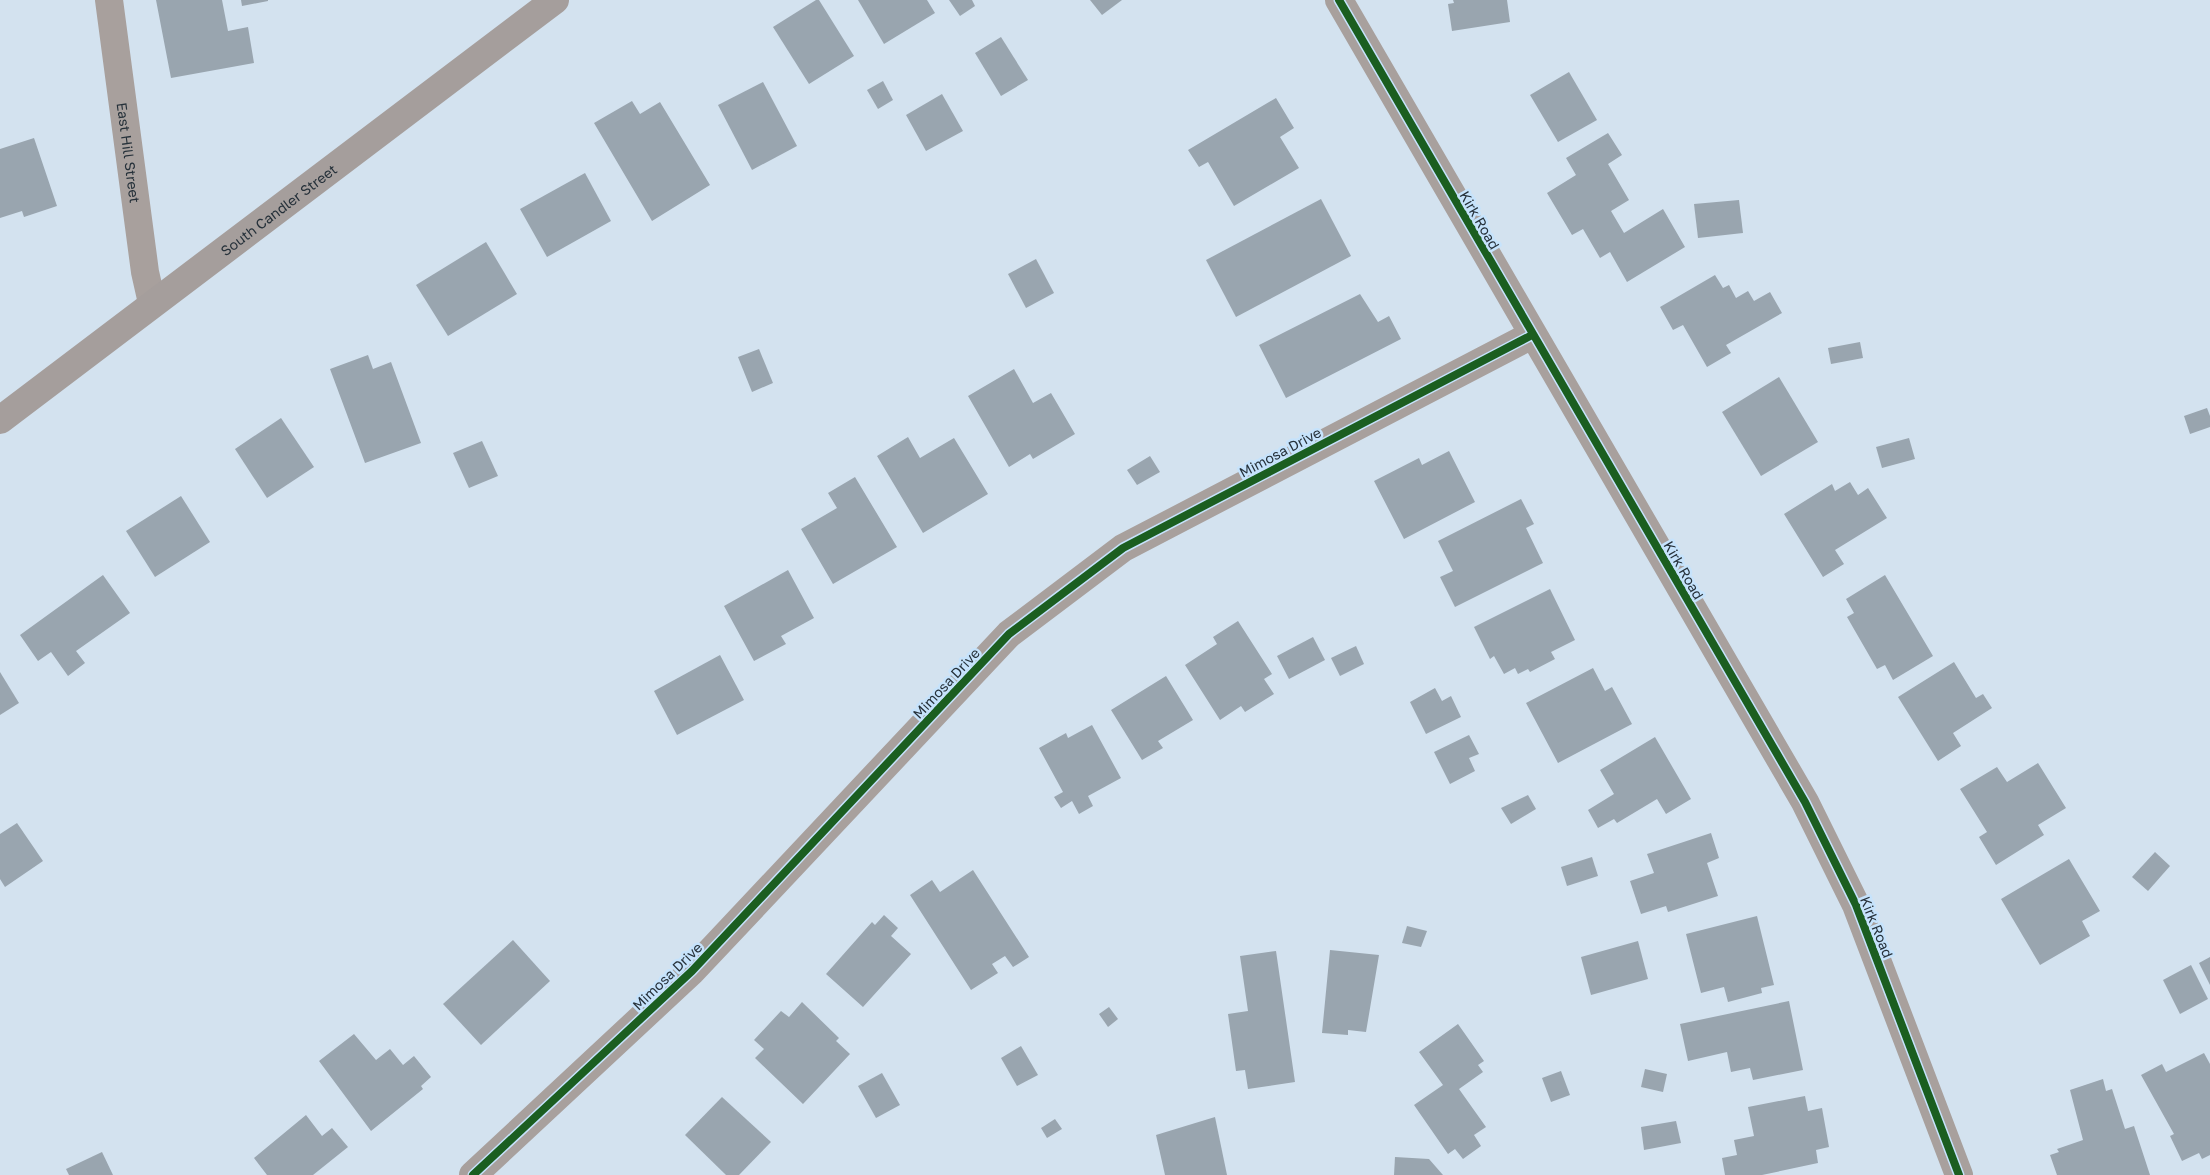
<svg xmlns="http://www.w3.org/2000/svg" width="2210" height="1175" viewBox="0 0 2210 1175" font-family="'Golos Text',sans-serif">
	<rect width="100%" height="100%" fill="#d3e2ef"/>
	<g fill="#99a5af">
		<polygon points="156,0 222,0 228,31 248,27 254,63 171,78"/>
		<polygon points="241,0 268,0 268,1 242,6"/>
		<polygon points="816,0 819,0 854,56 809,84 773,27"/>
		<polygon points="858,0 927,0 935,13 884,44"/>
		<polygon points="949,0 972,0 975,6 960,16"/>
		<polygon points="1090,0 1122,0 1102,15"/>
		<polygon points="1453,0 1507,0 1510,22 1452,31 1448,4 1454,3"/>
		<polygon points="1001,37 1028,80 1001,96 975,53"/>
		<polygon points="1569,72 1597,120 1558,142 1530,95"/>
		<polygon points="883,81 893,100 878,109 867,90"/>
		<polygon points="763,82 797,146 752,170 718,105"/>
		<polygon points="942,94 963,131 926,151 906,115"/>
		<polygon points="1276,98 1294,128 1280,137 1299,168 1234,206 1208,162 1199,167 1188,150"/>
		<polygon points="632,101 640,114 660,102 710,185 652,221 594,123"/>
		<polygon points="1608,133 1622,155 1608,164 1629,200 1611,211 1624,233 1663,209 1685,247 1627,282 1610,252 1600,258 1583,229 1572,235 1547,193 1576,175 1566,158"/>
		<polygon points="34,138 57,206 24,217 22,211 0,218 0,149"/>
		<polygon points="585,173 611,221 547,257 520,209"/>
		<polygon points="1321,199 1351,256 1236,317 1206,260"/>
		<polygon points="1739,200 1743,233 1698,238 1694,204"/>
		<polygon points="486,242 517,294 448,336 416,285"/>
		<polygon points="1036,259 1054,293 1026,308 1008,274"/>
		<polygon points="1715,275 1723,288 1729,285 1736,298 1748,291 1754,301 1770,292 1782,313 1726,345 1731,353 1707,367 1683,325 1673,330 1660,307"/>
		<polygon points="1360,294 1378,322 1389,316 1401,339 1286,398 1259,345"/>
		<polygon points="1860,342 1863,358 1831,364 1828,348"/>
		<polygon points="759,349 773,383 752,392 738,357"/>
		<polygon points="368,355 373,369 391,362 421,443 365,463 330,369"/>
		<polygon points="1014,369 1033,403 1051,393 1075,434 1033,459 1030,454 1009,467 968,396"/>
		<polygon points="1779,377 1818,442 1761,476 1722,412"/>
		<polygon points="2207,408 2210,416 2210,427 2190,434 2184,416"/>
		<polygon points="281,418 314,467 267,498 235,449"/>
		<polygon points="908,437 920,458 954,438 988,494 923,533 877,456"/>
		<polygon points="1909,438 1915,459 1882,468 1876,447"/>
		<polygon points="482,441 498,476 469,488 453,453"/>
		<polygon points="1449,451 1475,502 1404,539 1374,481 1419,458 1422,465"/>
		<polygon points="1150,456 1160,472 1137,485 1127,470"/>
		<polygon points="855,477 897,547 833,584 801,529 837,508 828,493"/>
		<polygon points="1850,482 1858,495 1868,488 1887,518 1835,550 1844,564 1823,577 1784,514 1832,484 1835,491"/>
		<polygon points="181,496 210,542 155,577 126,531"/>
		<polygon points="1521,499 1534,524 1526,528 1543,563 1455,607 1440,577 1453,571 1438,541"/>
		<polygon points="788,570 814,618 781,636 786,644 754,661 724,606"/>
		<polygon points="103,575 130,613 76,651 85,663 68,676 51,652 38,661 20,635"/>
		<polygon points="1885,575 1933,656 1893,680 1885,665 1877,669 1847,617 1854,613 1846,599"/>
		<polygon points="1550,589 1575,640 1551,652 1555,659 1530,672 1528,669 1518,674 1515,668 1504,674 1494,656 1490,659 1474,627"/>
		<polygon points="1238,621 1272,674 1264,679 1274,694 1245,712 1241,706 1220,720 1185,665 1217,644 1213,637"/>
		<polygon points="1313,637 1325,660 1289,679 1277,656"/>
		<polygon points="1356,646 1364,664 1340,676 1331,658"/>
		<polygon points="720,655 744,700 677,735 654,691"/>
		<polygon points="1954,662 1976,698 1983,694 1992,708 1953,733 1961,746 1938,761 1898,697"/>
		<polygon points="1593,668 1605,691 1612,687 1632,724 1558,763 1526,703"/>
		<polygon points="0,672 19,703 0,715"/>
		<polygon points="1166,676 1193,720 1158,741 1163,748 1142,760 1111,710"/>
		<polygon points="1435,688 1442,701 1451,696 1461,717 1426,734 1410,702"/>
		<polygon points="1092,725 1121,778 1088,796 1093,806 1079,814 1072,801 1061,808 1054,797 1063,792 1039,748 1066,733 1068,738"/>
		<polygon points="1469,735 1479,754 1469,758 1475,771 1450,784 1434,752"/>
		<polygon points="1655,737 1691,799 1666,814 1657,799 1617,823 1614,819 1598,828 1588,810 1614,794 1600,770"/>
		<polygon points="2038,763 2066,808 2038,825 2044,835 1996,865 1979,837 1987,832 1960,789 1997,767 2007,782"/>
		<polygon points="1528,795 1536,809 1511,824 1501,808"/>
		<polygon points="17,823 43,861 5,887 0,879 0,834"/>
		<polygon points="1711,833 1719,858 1707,863 1718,896 1668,912 1666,906 1641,914 1630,881 1654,873 1647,854"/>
		<polygon points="2155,852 2170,866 2148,891 2132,877"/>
		<polygon points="1592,857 1598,876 1567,886 1561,867"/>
		<polygon points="2069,859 2100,911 2082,921 2090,936 2040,965 2001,899"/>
		<polygon points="973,870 1029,957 1013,967 1005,956 992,964 998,973 971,990 910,895 932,880 940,892"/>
		<polygon points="884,915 898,928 891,936 911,954 863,1007 826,974 872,922 875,925"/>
		<polygon points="1757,916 1774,985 1761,988 1762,993 1728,1002 1724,987 1701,993 1686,934"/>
		<polygon points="1407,926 1427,931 1421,947 1402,943"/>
		<polygon points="513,940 550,981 481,1045 443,1004"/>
		<polygon points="1638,941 1648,979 1591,995 1581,957"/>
		<polygon points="1330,950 1379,955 1366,1032 1348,1030 1348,1035 1322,1033"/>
		<polygon points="1276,951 1295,1082 1248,1089 1245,1070 1236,1071 1228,1014 1248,1011 1240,956"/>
		<polygon points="2210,957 2210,985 2199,963"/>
		<polygon points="2191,965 2208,999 2180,1014 2163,980"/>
		<polygon points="1789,1001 1803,1070 1753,1080 1750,1068 1731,1072 1727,1052 1688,1061 1680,1024"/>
		<polygon points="802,1002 839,1038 836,1041 850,1054 803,1104 755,1058 764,1049 754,1040 781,1011 789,1017"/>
		<polygon points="1109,1007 1118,1019 1108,1027 1099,1014"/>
		<polygon points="1458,1024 1484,1061 1478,1065 1483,1072 1459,1089 1486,1127 1474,1135 1481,1146 1463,1159 1455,1149 1448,1154 1414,1105 1443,1085 1419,1052"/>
		<polygon points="354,1034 376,1060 390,1049 403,1065 414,1056 431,1077 421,1086 423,1089 371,1131 319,1061"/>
		<polygon points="1021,1046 1038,1075 1017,1086 1001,1058"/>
		<polygon points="2204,1053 2210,1064 2210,1155 2202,1159 2199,1153 2182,1161 2170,1136 2174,1134 2141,1075 2162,1064 2166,1072"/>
		<polygon points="1645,1069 1667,1074 1663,1092 1641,1087"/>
		<polygon points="1561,1071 1570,1095 1551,1102 1542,1078"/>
		<polygon points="882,1073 900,1105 876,1118 858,1086"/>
		<polygon points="2103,1079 2106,1091 2112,1089 2125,1129 2134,1126 2150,1175 2057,1175 2050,1155 2059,1152 2057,1149 2083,1140 2070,1090"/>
		<polygon points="1805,1096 1808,1111 1822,1108 1829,1147 1816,1150 1818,1163 1762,1175 1725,1175 1722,1158 1737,1155 1734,1140 1754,1136 1748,1107"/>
		<polygon points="722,1097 771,1142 739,1175 726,1175 685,1135"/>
		<polygon points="306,1115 322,1136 332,1128 348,1147 313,1175 267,1175 254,1158"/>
		<polygon points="1215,1117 1227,1175 1165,1175 1156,1135"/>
		<polygon points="1055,1119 1062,1129 1047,1138 1041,1128"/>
		<polygon points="1676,1121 1681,1143 1644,1150 1641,1127"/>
		<polygon points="102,1152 113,1175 69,1175 66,1169"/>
		<polygon points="1395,1157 1429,1159 1443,1175 1394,1175"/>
	</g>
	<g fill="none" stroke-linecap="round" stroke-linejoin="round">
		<g stroke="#a8a09d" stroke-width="28">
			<path id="s1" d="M 109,0 L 145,272 L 152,303"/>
			<polyline points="1339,0 1805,802 1856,905 1959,1175"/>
			<polyline points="473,1175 692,971 1009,634 1123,548 1532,335"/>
		</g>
		<path stroke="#a59e9c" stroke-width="28" id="s2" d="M 0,420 L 555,0"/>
		<defs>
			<g id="cycleway">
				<polyline points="1339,0 1805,802 1856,905 1959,1175"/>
				<polyline points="473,1175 692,971 1009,634 1123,548 1532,335"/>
			</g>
		</defs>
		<use href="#cycleway" stroke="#c6e3fc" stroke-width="11"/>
		<use href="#cycleway" stroke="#1b5e20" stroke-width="8"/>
	</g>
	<g text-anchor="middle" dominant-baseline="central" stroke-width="5" stroke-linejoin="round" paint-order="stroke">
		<g font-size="14" fill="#26313a" stroke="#c6e3fc">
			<text stroke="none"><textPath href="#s1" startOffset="154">East Hill Street</textPath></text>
			<text stroke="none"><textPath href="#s2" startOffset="349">South Candler Street</textPath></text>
			<text transform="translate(1480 220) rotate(60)">Kirk Road</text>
			<text transform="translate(1280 452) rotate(-28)">Mimosa Drive</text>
			<text transform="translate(1684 570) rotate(60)">Kirk Road</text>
			<text transform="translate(946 683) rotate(-47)">Mimosa Drive</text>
			<text transform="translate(1877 927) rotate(68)">Kirk Road</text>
			<text transform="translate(667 976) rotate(-44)">Mimosa Drive</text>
		</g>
	</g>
</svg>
